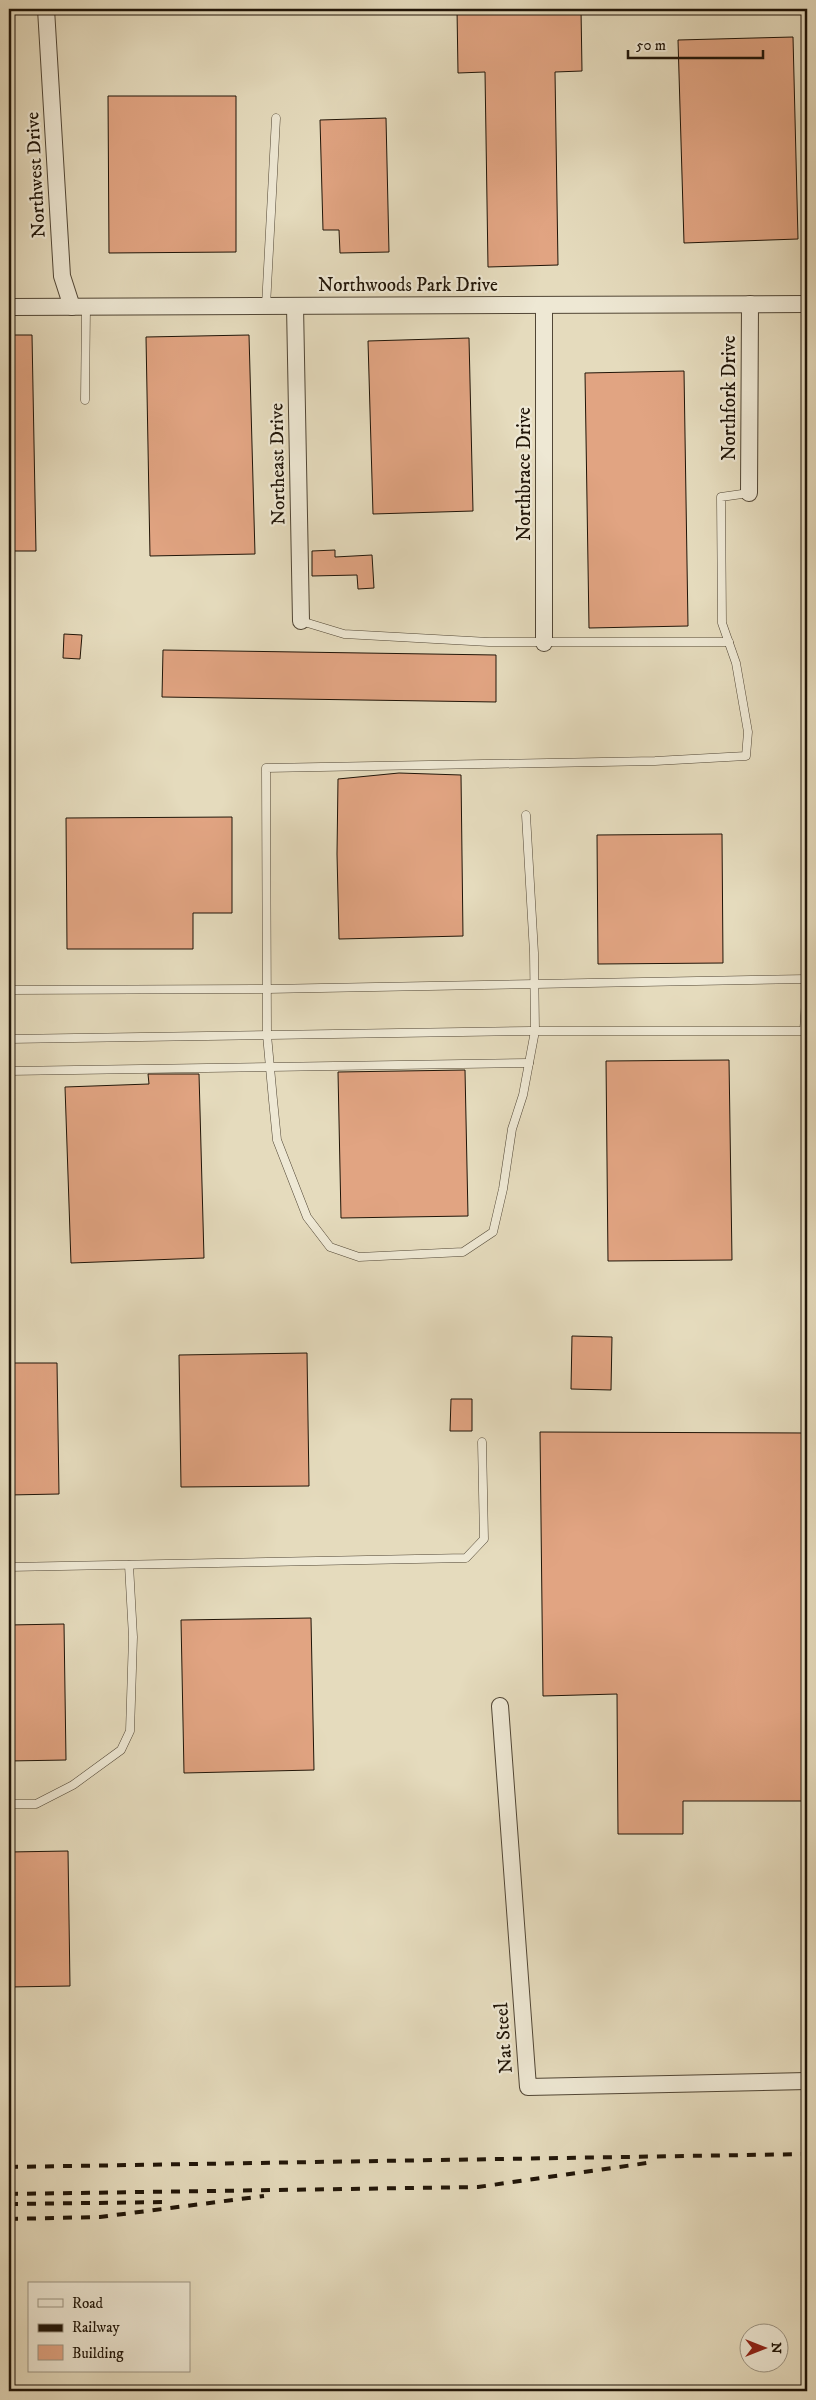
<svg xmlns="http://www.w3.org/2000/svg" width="816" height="2400" viewBox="0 0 816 2400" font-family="'IM FELL DW Pica',serif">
	<rect width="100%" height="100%" fill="#e5dbbd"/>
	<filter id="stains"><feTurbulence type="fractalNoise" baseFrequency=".004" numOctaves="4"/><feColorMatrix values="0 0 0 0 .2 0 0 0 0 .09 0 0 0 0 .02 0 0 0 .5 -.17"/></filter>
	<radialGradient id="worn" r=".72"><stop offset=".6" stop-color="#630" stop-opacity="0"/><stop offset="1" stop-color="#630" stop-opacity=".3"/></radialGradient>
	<g fill="#e1a482" stroke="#201508">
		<polygon points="457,9 581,9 582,71 555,72 558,265 488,267 485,72 458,73"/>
		<polygon points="793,37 798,239 684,243 678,40"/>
		<polygon points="108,96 236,96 236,252 109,253"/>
		<polygon points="386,118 389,252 340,253 339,230 323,230 320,120"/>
		<polygon points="9,335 32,335 36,551 9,551"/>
		<polygon points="249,335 255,554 150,556 146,337"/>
		<polygon points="469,338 473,511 373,514 368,341"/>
		<polygon points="684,371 688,626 589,628 585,373"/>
		<polygon points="335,550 335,557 372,555 374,588 358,589 357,575 312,576 312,551"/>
		<polygon points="64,634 82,635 80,659 63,658"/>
		<polygon points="163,650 496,655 496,702 162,697"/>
		<polygon points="399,773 461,775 463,936 339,939 337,854 338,779"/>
		<polygon points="232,817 232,913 193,913 193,949 67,949 66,818"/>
		<polygon points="722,834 723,963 598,964 597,835"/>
		<polygon points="729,1060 732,1260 608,1261 606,1061"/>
		<polygon points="465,1070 468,1216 341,1218 338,1072"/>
		<polygon points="148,1074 199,1074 204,1258 71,1263 65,1087 149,1084"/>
		<polygon points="572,1336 612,1337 611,1390 571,1389"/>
		<polygon points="307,1353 309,1486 181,1487 179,1355"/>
		<polygon points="9,1363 57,1363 59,1494 9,1495"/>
		<polygon points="451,1399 472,1399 472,1431 450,1431"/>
		<polygon points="540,1432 807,1433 807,1801 683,1801 683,1834 618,1834 617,1694 543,1696"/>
		<polygon points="311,1618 314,1770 184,1773 181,1620"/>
		<polygon points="64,1624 66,1760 9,1761 9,1625"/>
		<polygon points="68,1851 70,1986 9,1987 9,1852"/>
	</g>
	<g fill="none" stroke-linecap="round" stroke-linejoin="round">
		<defs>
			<g id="lane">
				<polyline points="266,306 276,118"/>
				<polyline points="85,400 86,307"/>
				<polyline points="301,621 344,634 489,642 729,642"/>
				<polyline points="526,815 534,953 535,1031 523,1095 512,1129 503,1189 493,1232 463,1252 359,1257 330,1247 307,1217 277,1140 273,1100 267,1035 266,768 655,761 746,756 748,732 736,663 722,623 721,497 749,493"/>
				<polyline points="9,990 267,989 807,979"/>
				<polyline points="804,1031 807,985"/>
				<polyline points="9,1039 531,1031 807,1031"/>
				<polyline points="9,1071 529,1063"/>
				<polyline points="9,1567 466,1558 484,1539 482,1442"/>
				<polyline points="9,1804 36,1804 73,1785 121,1750 130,1731 133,1637 129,1565"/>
			</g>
			<g id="street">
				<polyline points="46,9 62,276 72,307"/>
				<polyline points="295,306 301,621"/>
				<polyline points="9,307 807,304"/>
				<polyline points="749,493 750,304"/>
				<polyline points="544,643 544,305"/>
				<polyline points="500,1706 528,2087 807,2081"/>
			</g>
		</defs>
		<use href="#lane" stroke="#514635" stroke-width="9"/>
		<use href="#street" stroke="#514635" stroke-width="18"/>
		<use href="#lane" stroke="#eee8d4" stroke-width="8"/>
		<use href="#street" stroke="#eee8d4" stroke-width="16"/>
		<g stroke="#201508" stroke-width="4" stroke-dasharray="9 9" stroke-linecap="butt">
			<polyline points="9,2167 807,2154"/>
			<polyline points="9,2194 478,2187 654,2162"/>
			<polyline points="9,2204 171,2202"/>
			<polyline points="9,2219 100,2217 264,2196"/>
		</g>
	</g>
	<g text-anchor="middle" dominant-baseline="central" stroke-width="4.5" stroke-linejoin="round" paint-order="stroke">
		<g font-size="19" fill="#201508" stroke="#eee8d4">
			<text transform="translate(36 175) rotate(-93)">Northwest Drive</text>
			<text x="408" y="285">Northwoods Park Drive</text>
			<text transform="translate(729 398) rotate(-90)">Northfork Drive</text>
			<text transform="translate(278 464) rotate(-91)">Northeast Drive</text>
			<text transform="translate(524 474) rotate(-90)">Northbrace Drive</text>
			<text transform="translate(504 2038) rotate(-94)">Nat Steel</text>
		</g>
	</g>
	<rect width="816" height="2400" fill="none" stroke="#e5dbbd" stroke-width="30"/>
	<rect x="10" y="10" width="796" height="2380" fill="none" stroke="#201508" stroke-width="2.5"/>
	<rect x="15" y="15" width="786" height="2370" fill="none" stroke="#201508"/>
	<rect x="28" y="2282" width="162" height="90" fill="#eee8d4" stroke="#9c9482"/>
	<rect x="38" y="2299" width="25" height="8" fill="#eee8d4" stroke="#9c9482"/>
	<text x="72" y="2308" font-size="15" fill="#201508">Road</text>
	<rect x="38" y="2324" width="25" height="8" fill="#201508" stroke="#9c9482"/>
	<text x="72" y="2332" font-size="15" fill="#201508">Railway</text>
	<rect x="38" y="2345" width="25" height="15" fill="#e1a482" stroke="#9c9482"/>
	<text x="72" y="2358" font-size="15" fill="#201508">Building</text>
	<g transform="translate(764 2348) rotate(90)"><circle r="24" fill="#eee8d4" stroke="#9c9482"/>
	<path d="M0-4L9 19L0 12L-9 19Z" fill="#8f2418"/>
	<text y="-8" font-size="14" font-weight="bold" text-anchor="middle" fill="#201508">N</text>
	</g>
	<path d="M628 50v8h135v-8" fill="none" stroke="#201508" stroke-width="2.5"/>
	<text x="636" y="50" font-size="15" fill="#201508" stroke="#eee8d4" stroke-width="4" paint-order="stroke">50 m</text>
	<rect width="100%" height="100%" filter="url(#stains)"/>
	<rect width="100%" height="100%" fill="url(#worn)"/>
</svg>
